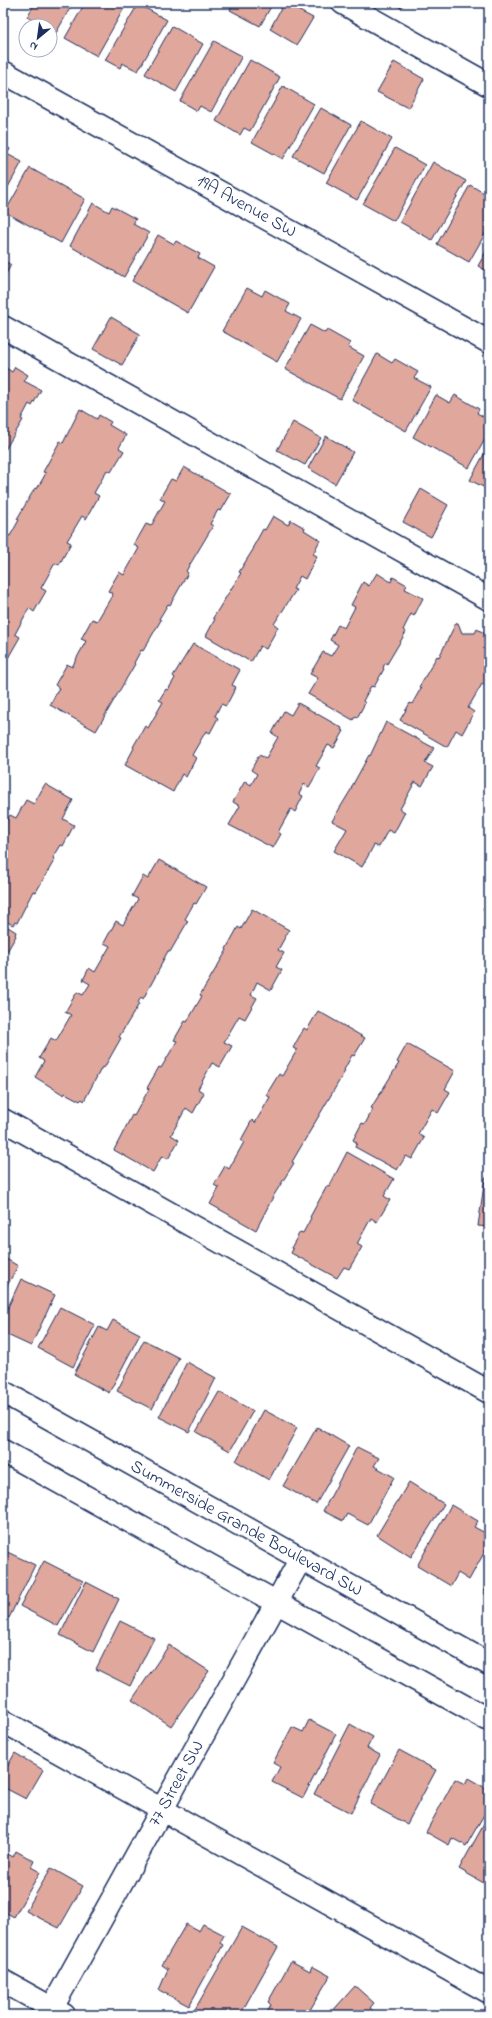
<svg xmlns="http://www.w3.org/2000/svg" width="492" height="2018" viewBox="0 0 492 2018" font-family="'Indie Flower',sans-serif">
	<rect width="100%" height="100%" fill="#fff"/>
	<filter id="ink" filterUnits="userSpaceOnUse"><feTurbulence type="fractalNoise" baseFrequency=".025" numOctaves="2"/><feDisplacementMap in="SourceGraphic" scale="8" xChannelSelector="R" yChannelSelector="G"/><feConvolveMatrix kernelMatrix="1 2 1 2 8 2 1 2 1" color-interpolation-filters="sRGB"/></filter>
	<g filter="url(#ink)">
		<g fill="#e0a79d" stroke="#1b2f5e">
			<polygon points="35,3 73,3 56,33 50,30 50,26 43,26 27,17"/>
			<polygon points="85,3 127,3 97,56 65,38"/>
			<polygon points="234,3 273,3 260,26 230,10"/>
			<polygon points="284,3 313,18 297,45 270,29"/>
			<polygon points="392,3 404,3 401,8"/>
			<polygon points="138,4 167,20 138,71 122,63 120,68 105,60"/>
			<polygon points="172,26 203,44 176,92 145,74"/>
			<polygon points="214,41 242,56 211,112 200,106 197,111 180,101"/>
			<polygon points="250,60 280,77 250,131 244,128 240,135 216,121"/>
			<polygon points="394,62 424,79 408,108 377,92"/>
			<polygon points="283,86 314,104 283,159 252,142"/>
			<polygon points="321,108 351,125 324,173 293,156"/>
			<polygon points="361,121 392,139 357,200 326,183"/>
			<polygon points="3,144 10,149 7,154 22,162 3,196"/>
			<polygon points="395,148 425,165 394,221 363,204"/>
			<polygon points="433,162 466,181 432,240 400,222"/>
			<polygon points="30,168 85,199 61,243 5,212"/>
			<polygon points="470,185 489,196 489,227 469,262 437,244"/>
			<polygon points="93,203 109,212 112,206 136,219 133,224 149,233 124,277 70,246"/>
			<polygon points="158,235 174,244 176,241 200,254 198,258 214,267 188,313 132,281"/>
			<polygon points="489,246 489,272 478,266"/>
			<polygon points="3,260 11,265 3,279"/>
			<polygon points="247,288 262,296 265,290 290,304 286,311 301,319 277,362 222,331"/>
			<polygon points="111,317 140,334 122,365 93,349"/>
			<polygon points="310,325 325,333 327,330 350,343 348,347 364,356 340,399 285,369"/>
			<polygon points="377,354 392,363 395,359 418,372 414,378 431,387 406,431 352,400"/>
			<polygon points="3,366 12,372 15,367 28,375 24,381 41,390 32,406 29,404 21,419 23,420 3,453"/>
			<polygon points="436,395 450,403 455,395 479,409 477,413 489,420 489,432 469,468 413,437"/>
			<polygon points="80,409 97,419 99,415 111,422 109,425 126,435 119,448 124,451 111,472 107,470 94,493 99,496 86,519 82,516 67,541 71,543 59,565 55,563 41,588 46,591 34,612 29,608 15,634 20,637 8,658 3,657 3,543 8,535 10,536 19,520 17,519 35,488 37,489 46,473 43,472 60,441 63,443"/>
			<polygon points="293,422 321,438 305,465 277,450"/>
			<polygon points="326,436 353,452 335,484 308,468"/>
			<polygon points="489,445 489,490 470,480"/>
			<polygon points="184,467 231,494 221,511 218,510 210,524 213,526 186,571 188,573 170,605 168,604 159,619 161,620 143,651 141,650 134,663 135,664 96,731 50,705 59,688 55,685 67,664 72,667 86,641 81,639 92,619 97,621 113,594 108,591 119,572 124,575 139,548 134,545 146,524 151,526 165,501 160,498 171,479 176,481"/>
			<polygon points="421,489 448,505 431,537 403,522"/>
			<polygon points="273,516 288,525 291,520 305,528 304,530 320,540 313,554 317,556 305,579 300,576 293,589 296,590 274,624 278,627 266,649 260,646 251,662 206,636 215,619 213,618 241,573 239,572 254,548 253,547 263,529 265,530"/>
			<polygon points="377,573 391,582 393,577 407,585 405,589 423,598 414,616 411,614 403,630 406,632 387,664 385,663 383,668 384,669 374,687 371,686 363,701 365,703 357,718 355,717 353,720 308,694 318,678 310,674 323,652 331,656 338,645 330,640 338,625 344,628 355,607 351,605 363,582 369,586"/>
			<polygon points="456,623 458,623 462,633 475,633 477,629 489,636 489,688 482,684 468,708 474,712 462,734 456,730 447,747 400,720 410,703 412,704 421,688 419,687 437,656 439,657"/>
			<polygon points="193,644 240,670 232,685 236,687 226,706 221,704 215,716 218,718 210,733 206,731 192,755 196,758 186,777 182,774 173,792 125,765 134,748 133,747 145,726 148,728 163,702 159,700 166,689 168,690 175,678 173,676"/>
			<polygon points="298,703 342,728 341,730 344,731 334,748 328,745 316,766 320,768 309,787 304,784 299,794 303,796 295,812 291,809 278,832 281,834 273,848 229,825 240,806 233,802 245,781 251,785 257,774 251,770 259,755 266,758 278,737 272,733 284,711 291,715"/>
			<polygon points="386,722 434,748 425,763 433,767 422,786 415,782 400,809 405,812 394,833 388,830 379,847 374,845 362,867 334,851 347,829 332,821 352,788 351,788 369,755 370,756"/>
			<polygon points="45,784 73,800 63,819 74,825 63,846 61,845 53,858 55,859 36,892 33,891 17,923 15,922 13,925 3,920 3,827 10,815 16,818 26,800 34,804"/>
			<polygon points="159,860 206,887 196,904 194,903 185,919 188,921 170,952 168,951 160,966 161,966 143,999 141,997 138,1003 139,1004 119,1037 121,1038 104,1068 102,1067 84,1101 82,1099 80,1101 65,1093 64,1095 35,1077 44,1061 39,1058 51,1038 56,1041 71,1015 65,1012 77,992 83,995 90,984 83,980 89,968 95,972 110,946 104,943 116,921 123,925 138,899 132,896 143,876 148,879"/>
			<polygon points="489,899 489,912 483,909"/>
			<polygon points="252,909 289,930 278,950 284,953 276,967 282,970 271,990 257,982 251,995 257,998 245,1019 239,1016 224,1042 232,1046 220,1067 212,1063 198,1089 204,1093 193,1113 186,1108 171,1135 179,1140 168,1159 162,1156 153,1172 114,1150 132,1115 134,1116 149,1089 147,1088 159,1067 161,1068 177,1041 174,1040 185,1021 187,1022 202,996 200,995 227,950 226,949 238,927 241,929"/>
			<polygon points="3,924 16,932 15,935 16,936 5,955 4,953 3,955"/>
			<polygon points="318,1011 365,1038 354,1056 352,1055 344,1070 345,1071 292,1162 294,1163 274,1195 256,1230 210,1204 219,1188 214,1185 225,1166 229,1169 244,1142 241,1140 252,1120 255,1123 270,1097 266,1095 279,1074 282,1076 297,1050 293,1048 304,1028 307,1030"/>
			<polygon points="407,1044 455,1071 445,1089 450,1092 438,1113 432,1109 418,1134 424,1138 412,1159 406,1156 397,1170 355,1147 357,1143 353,1140 362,1123 365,1124 373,1109 371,1108 399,1063 397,1062"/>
			<polygon points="347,1152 394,1179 384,1196 390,1200 377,1222 371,1218 357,1244 362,1247 349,1269 344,1267 337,1278 291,1253 293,1249 291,1248 300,1232 303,1233 311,1218 310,1217 327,1186 329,1187"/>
			<polygon points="485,1178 489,1178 489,1227 478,1226"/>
			<polygon points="3,1257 18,1266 3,1293"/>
			<polygon points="21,1279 55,1295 31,1346 3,1333 3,1318"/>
			<polygon points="60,1307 95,1325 73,1367 38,1348"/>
			<polygon points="113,1320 140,1334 109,1393 74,1374 99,1327 107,1331"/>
			<polygon points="144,1340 179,1358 152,1409 117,1391"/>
			<polygon points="187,1362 216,1378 189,1432 159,1417"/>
			<polygon points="219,1392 253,1411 230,1451 196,1432"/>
			<polygon points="264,1410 297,1428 269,1480 236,1461"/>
			<polygon points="317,1427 349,1446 316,1504 283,1486"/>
			<polygon points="357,1447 379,1458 374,1466 394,1477 368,1525 347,1514 343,1521 323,1511"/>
			<polygon points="409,1482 444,1504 411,1557 377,1535"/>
			<polygon points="451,1505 478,1521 474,1527 489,1535 489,1544 469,1580 458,1573 451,1586 417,1566"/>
			<polygon points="3,1550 35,1565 9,1618 3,1616"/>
			<polygon points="44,1561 83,1581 58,1626 20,1606"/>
			<polygon points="489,1581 489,1596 483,1593"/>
			<polygon points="86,1582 119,1599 93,1652 60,1635"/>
			<polygon points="120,1621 154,1638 130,1686 96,1669"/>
			<polygon points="169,1645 209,1671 171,1726 132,1700"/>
			<polygon points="309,1720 336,1734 303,1798 272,1782 280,1767 273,1763 292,1727 303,1732"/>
			<polygon points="350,1724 373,1737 367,1748 380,1755 351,1813 314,1794"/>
			<polygon points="399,1750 436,1770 407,1824 370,1804"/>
			<polygon points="15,1753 43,1770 26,1799 3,1787 3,1774"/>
			<polygon points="468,1778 489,1790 489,1806 466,1846 452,1838 449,1845 426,1832 455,1779 465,1784"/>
			<polygon points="488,1817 489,1817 489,1886 459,1869"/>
			<polygon points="3,1832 10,1835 3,1847"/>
			<polygon points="16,1851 34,1861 31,1867 40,1872 14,1917 3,1911 3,1864 8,1854 13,1857"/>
			<polygon points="51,1868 83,1886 59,1928 26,1911"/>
			<polygon points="186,1924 199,1931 203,1924 224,1935 220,1943 223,1945 189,2006 159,1990 168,1969 162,1965"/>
			<polygon points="242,1927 278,1947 240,2015 231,2013 230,2015 201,2015 194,2011"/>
			<polygon points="291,1961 310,1971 312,1966 330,1976 307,2015 266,2015 271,2005 268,2002"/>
			<polygon points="355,1986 374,2003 370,2008 378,2015 329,2015"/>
		</g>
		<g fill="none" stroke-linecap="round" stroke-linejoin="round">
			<defs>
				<g id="minor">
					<polyline points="343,3 489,85"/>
					<polyline points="3,72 489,342"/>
					<polyline points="3,327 489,599"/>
					<polyline points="3,1120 489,1392"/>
					<polyline points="3,1392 489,1664"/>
					<polyline points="3,1451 489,1720"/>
					<polyline points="3,1721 489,1992"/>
					<polyline points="3,1981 64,2015"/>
					<polyline points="52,2008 300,1560"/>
				</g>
			</defs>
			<use href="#minor" stroke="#1b2f5e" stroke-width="25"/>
			<use href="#minor" stroke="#fff" stroke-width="22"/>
		</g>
	</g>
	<g text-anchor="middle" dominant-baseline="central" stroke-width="3.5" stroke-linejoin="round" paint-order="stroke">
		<g font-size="18" fill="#1b2f5e" stroke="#fff">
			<text transform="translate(246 207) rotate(29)">19A Avenue SW</text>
			<text transform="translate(246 1529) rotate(29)">Summerside Grande Boulevard SW</text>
			<text transform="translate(177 1784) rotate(-61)">77 Street SW</text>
		</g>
	</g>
	<rect width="492" height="2018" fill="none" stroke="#fff" stroke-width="16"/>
	<rect x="8" y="8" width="476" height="2002" fill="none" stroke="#1b2f5e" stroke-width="1.5" filter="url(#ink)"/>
	<g transform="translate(38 38) rotate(209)"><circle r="19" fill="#ffffff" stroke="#a4acbf"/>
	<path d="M0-3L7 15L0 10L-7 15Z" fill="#1b2f5e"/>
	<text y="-6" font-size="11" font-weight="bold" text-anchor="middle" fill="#1b2f5e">N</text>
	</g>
</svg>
